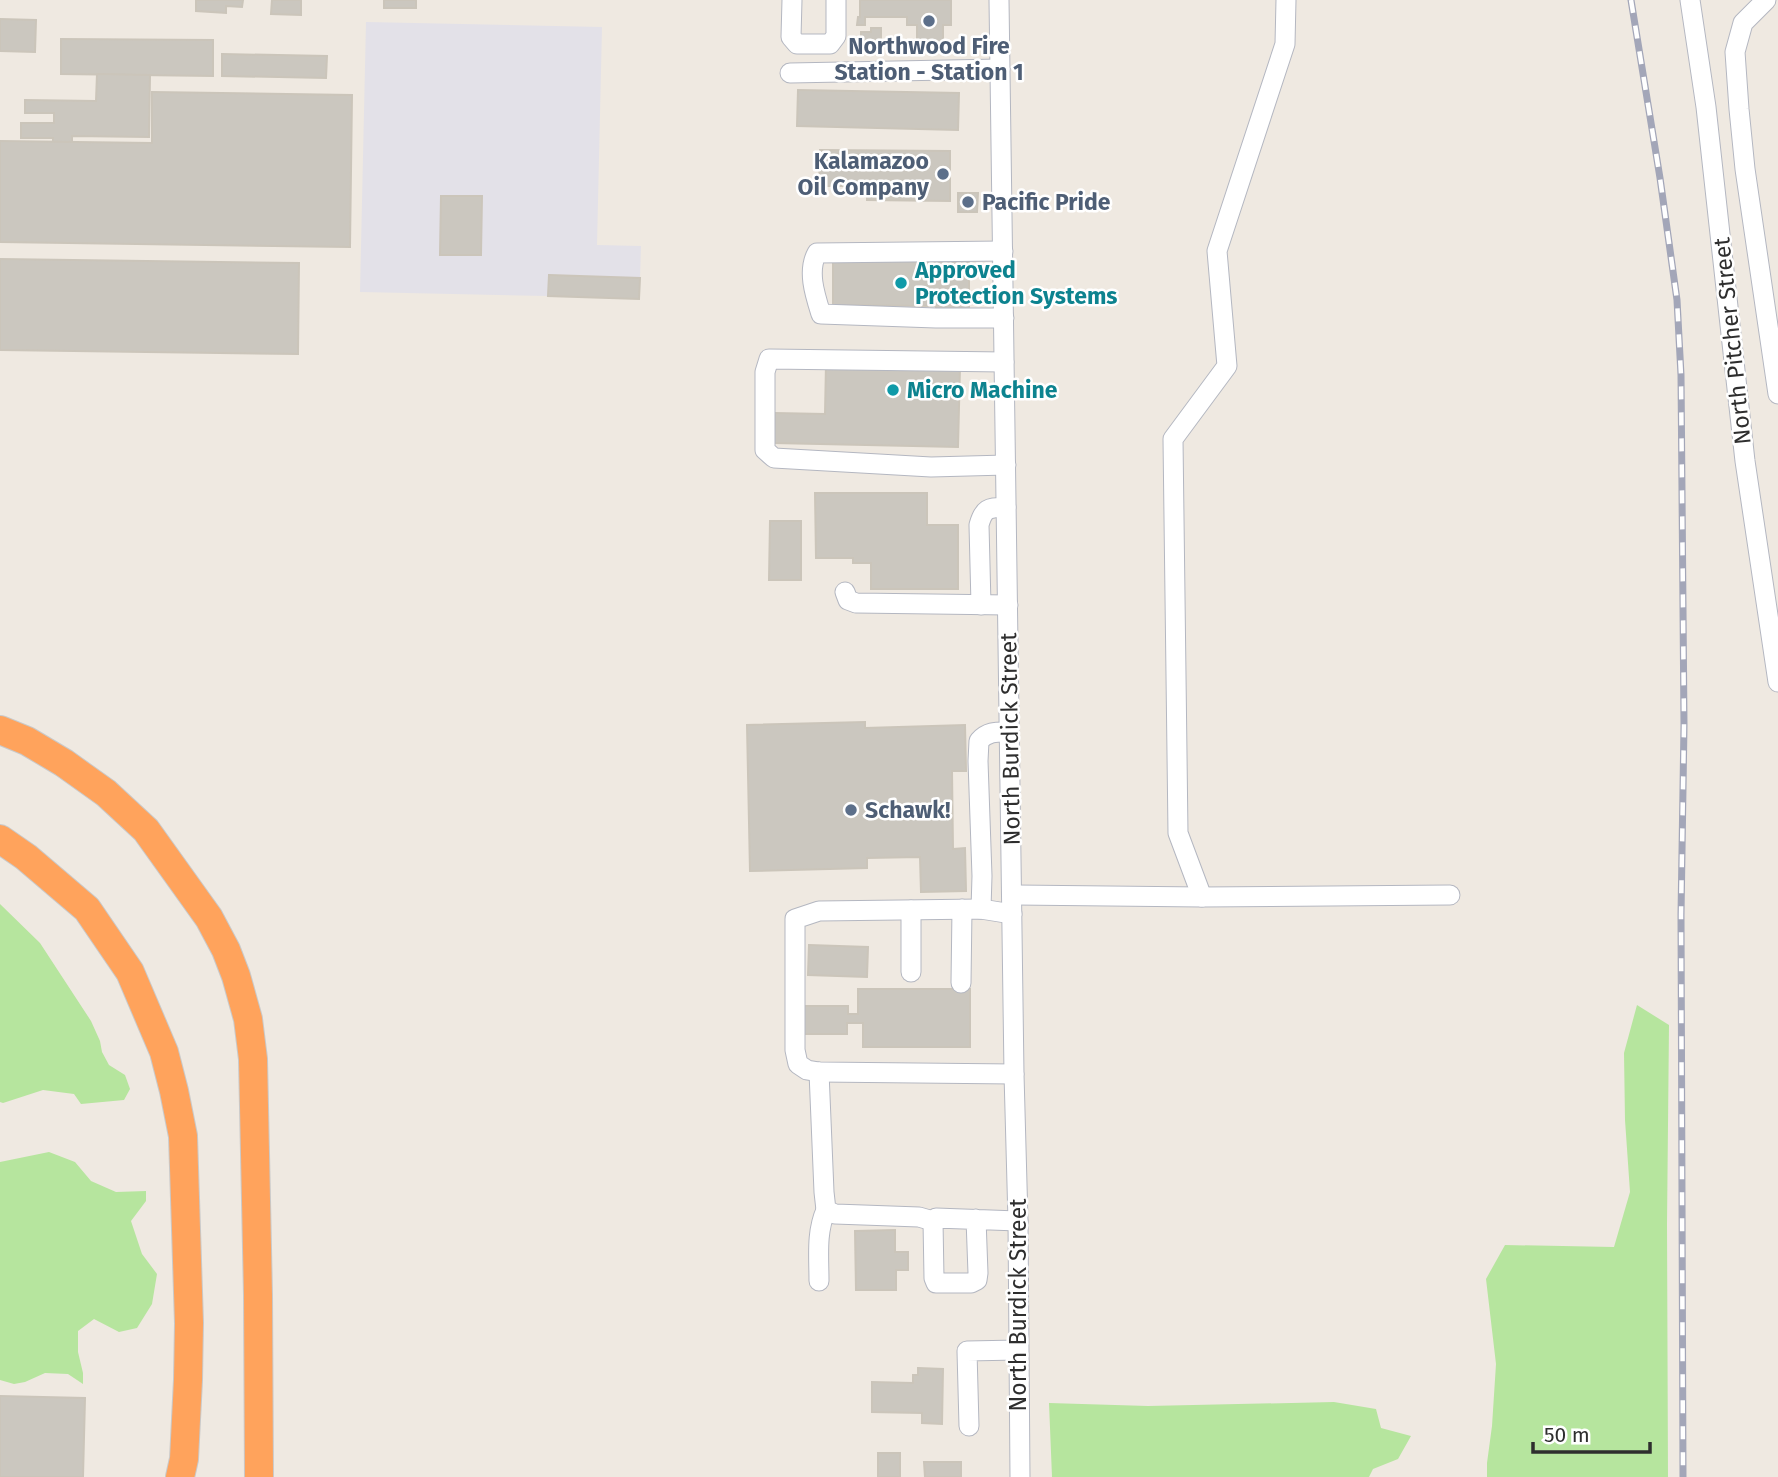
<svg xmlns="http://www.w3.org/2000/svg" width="1778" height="1477" viewBox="0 0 1778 1477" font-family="'Fira Sans',sans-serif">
	<rect width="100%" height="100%" fill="#efe9e1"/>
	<polygon fill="#e3e1e8" points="366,22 602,27 597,245 641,246 640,278 549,275 548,296 360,292"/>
	<g fill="#b6e59e">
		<polygon points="0,904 40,943 91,1021 100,1041 102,1052 109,1065 125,1075 130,1089 124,1100 81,1104 74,1094 43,1090 3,1103 0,1102"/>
		<polygon points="1637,1005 1669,1025 1667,1224 1668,1477 1487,1477 1487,1463 1492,1426 1496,1364 1486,1279 1505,1245 1614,1247 1630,1192 1625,1120 1624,1053"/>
		<polygon points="49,1152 75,1162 91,1181 116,1192 146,1191 146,1201 131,1221 142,1254 157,1274 152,1304 137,1328 119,1332 94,1319 78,1331 78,1352 83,1373 83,1384 68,1374 45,1373 25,1382 14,1384 0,1380 0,1162"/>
		<polygon points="1334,1402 1376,1409 1381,1428 1411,1436 1398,1459 1373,1469 1369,1477 1052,1477 1049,1403 1148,1406"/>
	</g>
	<g fill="#cbc7bf" stroke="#cbc5ba" stroke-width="2">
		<polygon points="196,0 243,0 242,7 226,6 226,13 196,11"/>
		<polygon points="272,0 301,0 301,15 271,14"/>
		<rect x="384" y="0" width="32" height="8"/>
		<polygon points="860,0 951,0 951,25 943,25 943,47 917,46 917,25 907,25 907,17 865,17 865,25 857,25 858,17 860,17"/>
		<polygon points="0,19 36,20 35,52 0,51"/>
		<polygon points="871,28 881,28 881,52 861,51 861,32 871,32"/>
		<polygon points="61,39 213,40 213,76 61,74"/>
		<polygon points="222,54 327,56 326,78 222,76"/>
		<polygon points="97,74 150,75 149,137 72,136 72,142 53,142 53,138 21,138 21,123 54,123 54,113 25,113 25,100 96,101"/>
		<polygon points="798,90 959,93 958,130 797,126"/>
		<polygon points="152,92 352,95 350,247 0,242 0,141 152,143"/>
		<polygon points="820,150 950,151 950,201 867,200 867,186 819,186"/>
		<polygon points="958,193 978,193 977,212 958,212"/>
		<polygon points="441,196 482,196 481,255 440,255"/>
		<polygon points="936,258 969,258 969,311 936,311 936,306 833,305 833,260 936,262"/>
		<polygon points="0,259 299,263 298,354 0,350"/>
		<polygon points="549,275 640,278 639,299 548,296"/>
		<polygon points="826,364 960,367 958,447 774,443 775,413 825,414"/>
		<polygon points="815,493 927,493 927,525 958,525 958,589 871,589 871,563 853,563 853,558 816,558"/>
		<polygon points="770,521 801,521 801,580 769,580"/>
		<polygon points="865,722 865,728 965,725 966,771 952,771 953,849 965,848 966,891 921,892 920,857 867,858 867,868 750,871 747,725"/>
		<polygon points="809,945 868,947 867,977 808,975"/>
		<polygon points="858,989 970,989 970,1047 863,1047 863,1023 847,1023 847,1034 802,1034 802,1006 848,1006 848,1014 858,1014"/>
		<polygon points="895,1230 895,1252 908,1252 908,1270 896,1270 896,1290 856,1290 855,1231"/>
		<polygon points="918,1368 943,1369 942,1424 922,1423 922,1413 872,1412 872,1382 913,1383 913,1375 918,1375"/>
		<polygon points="0,1396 85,1398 83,1477 0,1477"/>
		<rect x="878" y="1453" width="22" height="24"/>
		<polygon points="924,1462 961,1462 961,1477 925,1477"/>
	</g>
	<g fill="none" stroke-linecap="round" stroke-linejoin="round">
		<defs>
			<g id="minor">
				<polyline points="792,0 791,37 797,44 830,44 836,36 836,0"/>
				<polyline points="999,0 1014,1074 1018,1221 1020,1477"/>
				<polyline points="1690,0 1706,107 1745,461 1778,682"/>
				<polyline points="1766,0 1743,23 1735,52 1739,109 1745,169 1778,394"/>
				<polyline points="790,73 1000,69"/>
				<path d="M 1003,251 L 817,253 C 807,271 815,295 821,314 L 936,318 L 1004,318"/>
				<polyline points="1004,362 769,359 765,372 765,450 774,458 931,467 1006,465"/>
				<polyline points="845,592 848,600 856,603 1008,605"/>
				<path d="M 981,605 L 979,525 C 984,507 989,508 1006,507"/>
				<polyline points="1012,895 1202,897 1450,895"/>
				<polyline points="1202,897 1178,833 1173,439 1227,366 1217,251 1285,44 1286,0"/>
				<path d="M 981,909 L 982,876 L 978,761 L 979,741 C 988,731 997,732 1009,732"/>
				<polyline points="911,910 911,972"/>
				<polyline points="1012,914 981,909 819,911 795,919 795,1050 798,1064 807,1070 819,1072 1014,1074"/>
				<polyline points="961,983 962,909"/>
				<polyline points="819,1072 824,1192 826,1210 835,1214 919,1217 933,1221"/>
				<polyline points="976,1219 978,1273 977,1280 971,1283 936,1283 934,1278 933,1221 936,1218 1018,1221"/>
				<path d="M 819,1281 C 819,1257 816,1232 826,1210"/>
				<polyline points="969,1426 967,1351 1018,1350"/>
			</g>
			<g id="highway">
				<polyline points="0,730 27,741 64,763 106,793 146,830 209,918 226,950 236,976 248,1019 253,1059 258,1295 259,1477"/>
				<polyline points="0,839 26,857 87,909 130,972 164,1052 174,1091 183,1136 189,1323 188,1380 184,1459 180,1477"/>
			</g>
		</defs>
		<use href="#minor" stroke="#b4b7c1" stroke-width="21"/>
		<use href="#highway" stroke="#c9c9c9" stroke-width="30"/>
		<use href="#minor" stroke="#fff" stroke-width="19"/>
		<use href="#highway" stroke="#ffa35c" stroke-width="28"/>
		<defs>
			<polyline id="rail" points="1631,0 1660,178 1677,300 1681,375 1684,725 1681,915 1683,1477"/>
		</defs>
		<use href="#rail" stroke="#a3a6b8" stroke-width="7"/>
		<use href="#rail" stroke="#fff" stroke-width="4.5" stroke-dasharray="13" stroke-linecap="butt"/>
	</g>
	<g fill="#5c6f8a" stroke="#fff" stroke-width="2.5">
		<circle cx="929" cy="21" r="7"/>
		<circle cx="943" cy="174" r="7"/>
		<circle cx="968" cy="202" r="7"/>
		<circle cx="851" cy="810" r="7"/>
	</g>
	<g fill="#0f9aa8" stroke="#fff" stroke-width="2.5">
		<circle cx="901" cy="283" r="7"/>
		<circle cx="893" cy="390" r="7"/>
	</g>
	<g text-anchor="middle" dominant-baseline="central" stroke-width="5" stroke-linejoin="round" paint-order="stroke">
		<g font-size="23" font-weight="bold" fill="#4e5e75" stroke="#fff" text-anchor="start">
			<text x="929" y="46" text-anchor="middle">Northwood Fire<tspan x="929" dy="26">Station - Station 1</tspan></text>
			<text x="929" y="161" text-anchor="end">Kalamazoo<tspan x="929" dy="26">Oil Company</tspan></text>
			<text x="982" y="202">Pacific Pride</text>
			<text x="865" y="810">Schawk!</text>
		</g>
		<g font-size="23" font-weight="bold" fill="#0d838f" stroke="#fff" text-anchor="start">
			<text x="915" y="270">Approved<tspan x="915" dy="26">Protection Systems</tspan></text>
			<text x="907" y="390">Micro Machine</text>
		</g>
		<g font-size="23" fill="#2e2e2e" stroke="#fff">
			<text transform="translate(1732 341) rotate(-96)">North Pitcher Street</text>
			<text transform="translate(1010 739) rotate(-91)">North Burdick Street</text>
			<text transform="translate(1018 1305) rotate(-90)">North Burdick Street</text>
		</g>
	</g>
	<path d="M1533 1442v10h117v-10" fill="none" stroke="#2e2e2e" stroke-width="3.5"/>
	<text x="1544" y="1442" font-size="21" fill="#2e2e2e" stroke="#ffffff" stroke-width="5" paint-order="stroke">50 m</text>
</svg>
